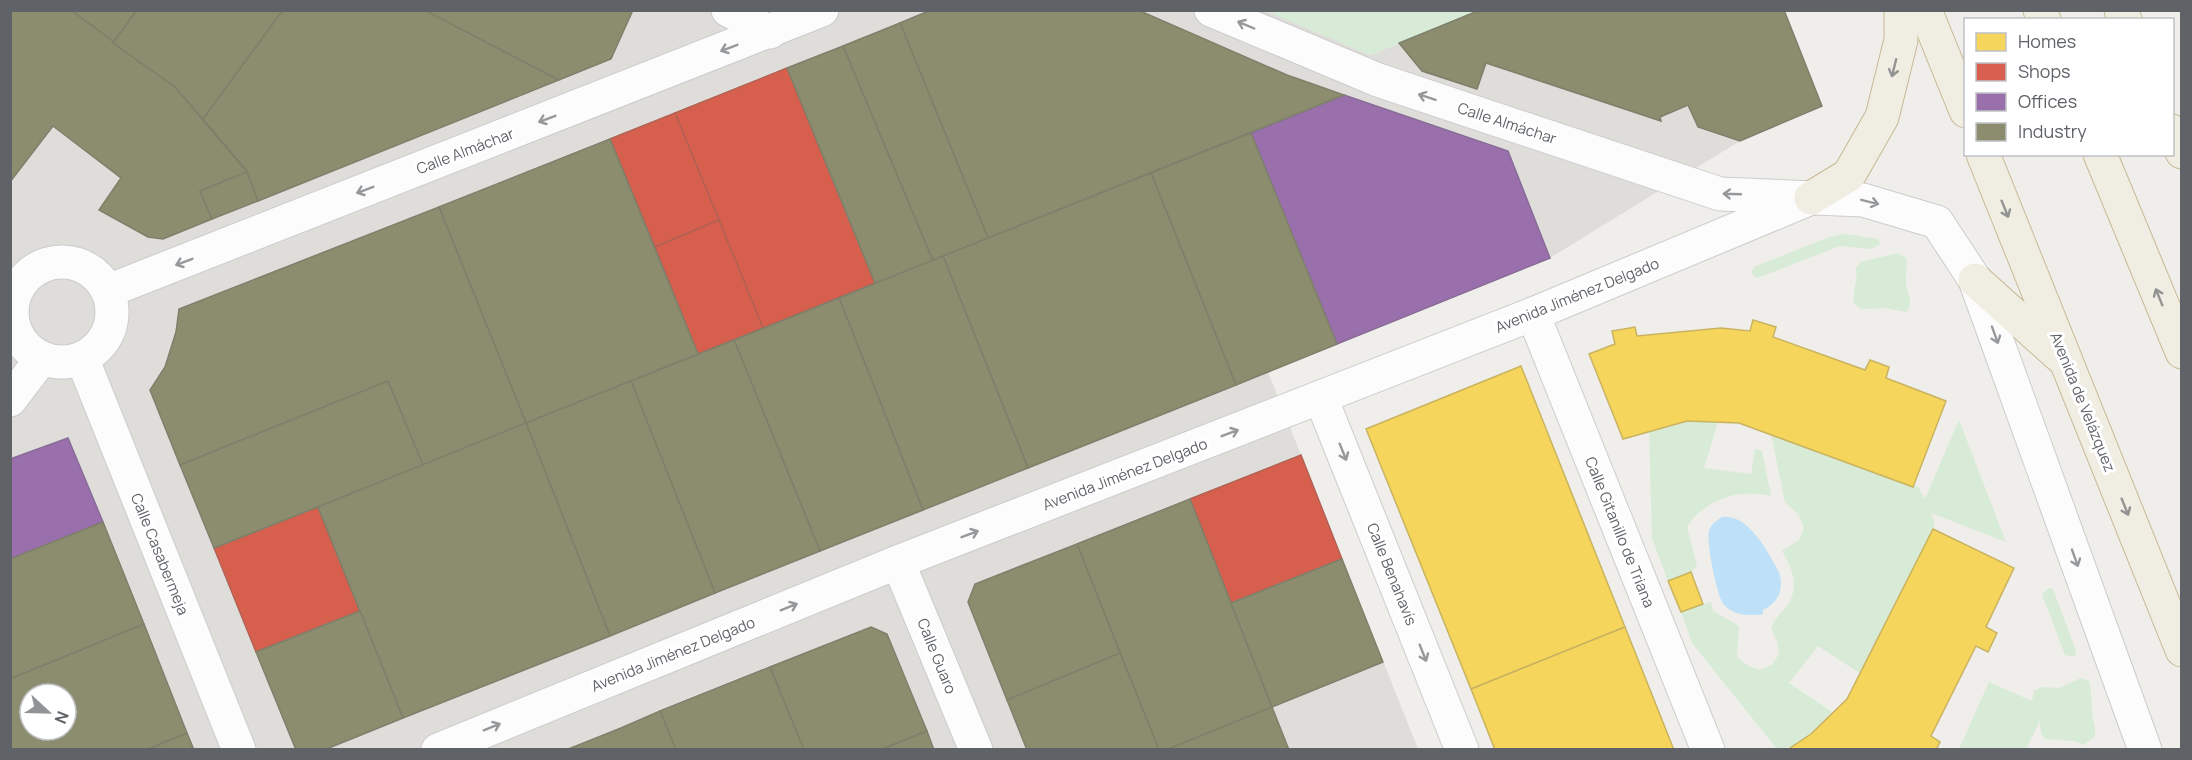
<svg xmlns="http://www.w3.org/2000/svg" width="2192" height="760" viewBox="0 0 2192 760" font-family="Manrope,sans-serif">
	<rect width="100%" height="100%" fill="#efeeea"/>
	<path fill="#dfddda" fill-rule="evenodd" d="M 1266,10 L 1370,55 L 1480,11 L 1784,11 L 1822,106 L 1740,141 L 1550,258 L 1268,372 L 1418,749 L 11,749 L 10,11 ZM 30,694 L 66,694 L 66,730 L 30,730 Z"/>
	<g fill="#d8ebd6">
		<polygon points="1266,11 1480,11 1370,55"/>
		<polygon points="1845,234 1878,239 1880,244 1871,249 1840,246 1757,278 1751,273 1754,267 1829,237"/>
		<path d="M 1898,253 L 1906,258 C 1908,267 1905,275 1906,284 C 1907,296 1915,300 1906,312 L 1885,308 L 1861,309 L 1854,304 C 1852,291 1858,283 1856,268 L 1861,262 Z"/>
		<path d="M 1959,420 L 2006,542 L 1931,513 L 1935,523 L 1933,529 L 1861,674 L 1818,646 L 1789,683 L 1834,713 C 1818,728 1800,749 1777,749 L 1692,643 L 1681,612 L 1711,602 L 1713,611 L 1739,626 L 1737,657 L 1748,666 L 1760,670 L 1772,665 L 1779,654 L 1777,641 L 1771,629 C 1777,612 1784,613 1790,601 C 1799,583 1791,566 1782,551 L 1799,540 L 1804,528 L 1798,514 L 1785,502 L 1771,434 L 1918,487 L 1925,499 Z"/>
		<path d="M 1687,421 L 1718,422 L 1704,468 L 1751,474 L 1755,449 L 1762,451 L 1771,496 C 1741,488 1704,499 1687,527 L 1697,566 L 1691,572 L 1668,581 L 1652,538 L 1649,430 Z"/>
		<polygon points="2049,588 2053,589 2076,651 2074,657 2065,655 2042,594"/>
		<path d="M 2081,678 L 2089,681 C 2092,692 2091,700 2092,711 C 2092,720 2096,726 2095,736 L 2084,745 L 2074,741 L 2045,739 L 2041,734 L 2040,721 L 2026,749 L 1959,749 L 1989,682 L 2032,701 L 2034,691 L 2042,687 L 2059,688 Z"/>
	</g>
	<path fill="#bfe0f9" d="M 1722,517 C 1749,514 1767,551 1779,572 C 1784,589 1779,602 1763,610 L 1763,614 C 1752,616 1734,616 1724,605 C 1717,597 1706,542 1709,531 C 1711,524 1716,521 1722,517 Z"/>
	<g fill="#f6d55c" stroke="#c9b360" stroke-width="1.5">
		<polygon points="1753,320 1776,327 1773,337 1865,370 1870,360 1889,367 1886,378 1946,401 1913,487 1739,423 1687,421 1623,439 1589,354 1615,344 1612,331 1635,327 1637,336 1721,328 1750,331"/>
		<polygon points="1521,366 1625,627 1471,689 1366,429"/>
		<polygon points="1933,529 2014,568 1986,627 1997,633 1988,652 1976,646 1931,736 1940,742 1936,750 1787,750 1811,734 1847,699"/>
		<polygon points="1691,572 1703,604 1681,612 1668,581"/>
		<polygon points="1625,627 1674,750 1495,750 1471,689"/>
	</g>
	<g fill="#d6604d" stroke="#b26155" stroke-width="1.5">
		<polygon points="787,68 875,283 763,328 675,113"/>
		<polygon points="675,113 719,220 655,247 610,139"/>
		<polygon points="719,220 763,328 698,354 655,247"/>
		<polygon points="1301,455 1342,559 1231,603 1190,499"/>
		<polygon points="318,507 360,611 256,652 214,548"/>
	</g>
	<g fill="#9970ab" stroke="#886c97" stroke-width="1.5">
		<polygon points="1344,95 1508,151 1550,258 1337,344 1251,133"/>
		<polygon points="68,438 103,522 10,559 10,459"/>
	</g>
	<g fill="#8c8c6e" stroke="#7e806c" stroke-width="1.5" fill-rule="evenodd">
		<polygon points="10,10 71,10 175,87 247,172 200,191 212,219 163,239 148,237 99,210 121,178 53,126 10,182"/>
		<polygon points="71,10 137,10 114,42"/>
		<polygon points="137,10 283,10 203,119 175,87 113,43"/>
		<polygon points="283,10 425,10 559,80 258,201 246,170 203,119"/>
		<polygon points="431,10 633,10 611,59 559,80 430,13"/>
		<polygon points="931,10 1138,10 1287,75 1344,95 988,238 900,23"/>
		<polygon points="1480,10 1784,10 1822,106 1740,141 1698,127 1688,105 1660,117 1661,121 1486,63 1477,89 1422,71 1399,43"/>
		<polygon points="900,23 988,238 933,261 843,46"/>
		<polygon points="843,46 933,261 875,283 787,68"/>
		<polygon points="1251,133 1337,344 1236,385 1151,173"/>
		<polygon points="610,139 698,354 526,423 439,207"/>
		<polygon points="247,172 258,201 212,219 200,191"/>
		<polygon points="1151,173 1236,385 1028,468 943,256"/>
		<polygon points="439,207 526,423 423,465 388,381 180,465 150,390 165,367 176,332 179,309"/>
		<polygon points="943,256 1028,468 923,510 839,298"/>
		<polygon points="839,298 923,510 820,551 734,340"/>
		<polygon points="734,340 820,551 715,593 631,381"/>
		<polygon points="388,381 423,465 214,548 180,465"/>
		<polygon points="631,381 715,593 610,636 526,423"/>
		<polygon points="526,423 610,636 403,718 318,507"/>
		<polygon points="1190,499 1272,707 1166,750 1159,750 1077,544"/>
		<polygon points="103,522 144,624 10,679 10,559"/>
		<polygon points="1077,544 1120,653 1007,700 968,602 975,584"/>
		<polygon points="1342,559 1383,662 1272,707 1231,603"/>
		<polygon points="360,611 403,718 324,750 296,750 256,652"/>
		<path d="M 144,624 L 187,733 L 146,750 L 10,750 L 10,679 ZM 30,694 L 66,694 L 66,730 L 30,730 Z"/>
		<polygon points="871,627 887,634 927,731 881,750 804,750 770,667"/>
		<polygon points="1120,653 1159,750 1027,750 1007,700"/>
		<polygon points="770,667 804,750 676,750 660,711"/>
		<polygon points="1272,707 1289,750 1166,750"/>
		<polygon points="660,711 676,750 566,750 621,728"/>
		<polygon points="927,731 934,750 881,750 892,745"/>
		<polygon points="187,733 194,750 146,750"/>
	</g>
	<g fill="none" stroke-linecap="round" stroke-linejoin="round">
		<defs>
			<g id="minor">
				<polyline points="728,10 770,32"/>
				<polyline points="1211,10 1378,80 1720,194 1863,200 1937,222 1975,280 2145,750"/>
				<circle cx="62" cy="312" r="50"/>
				<polyline points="108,291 822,10"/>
				<polyline points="1533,314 1708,750"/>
				<polyline points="82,358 239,750"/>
				<polyline points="1321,398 1462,750"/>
				<polyline points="10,400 42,358"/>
				<polyline points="898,562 976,750"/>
				<polyline points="438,750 898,562 1533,314 1811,198"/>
			</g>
			<g id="highway">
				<polyline points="1925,10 1966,111"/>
				<polyline points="2040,10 2044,20"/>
				<polyline points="2121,10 2125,20"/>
				<polyline points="2172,131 2182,152"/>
				<polyline points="1983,154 2182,650"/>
				<polyline points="2100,154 2182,352"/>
				<polyline points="1811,198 1849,175 1882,117 1901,40 1901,10"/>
				<polyline points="1975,280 2061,357"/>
			</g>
		</defs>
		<use href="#minor" stroke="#cbcccc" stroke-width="35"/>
		<use href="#highway" stroke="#c8b996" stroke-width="35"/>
		<use href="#minor" stroke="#fdfcfc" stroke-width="33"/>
		<use href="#highway" stroke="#f0ede3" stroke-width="33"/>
	</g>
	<defs><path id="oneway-shaft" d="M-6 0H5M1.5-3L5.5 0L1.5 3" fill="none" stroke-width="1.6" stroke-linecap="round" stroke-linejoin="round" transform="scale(1.5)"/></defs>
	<g stroke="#96999c">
		<use href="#oneway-shaft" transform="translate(1246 25) rotate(-157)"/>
		<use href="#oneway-shaft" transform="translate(729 48) rotate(159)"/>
		<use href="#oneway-shaft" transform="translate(1427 97) rotate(-162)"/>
		<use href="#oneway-shaft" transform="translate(547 119) rotate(159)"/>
		<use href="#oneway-shaft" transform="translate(365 190) rotate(159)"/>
		<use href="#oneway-shaft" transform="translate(1732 194) rotate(-178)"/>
		<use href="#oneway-shaft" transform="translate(1870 202) rotate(14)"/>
		<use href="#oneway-shaft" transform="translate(184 262) rotate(159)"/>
		<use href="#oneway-shaft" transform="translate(1995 335) rotate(70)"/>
		<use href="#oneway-shaft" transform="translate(1230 433) rotate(-21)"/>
		<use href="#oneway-shaft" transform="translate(1343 452) rotate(68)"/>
		<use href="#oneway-shaft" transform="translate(970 534) rotate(-21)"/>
		<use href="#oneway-shaft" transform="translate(2075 558) rotate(70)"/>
		<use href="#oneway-shaft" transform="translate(789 607) rotate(-22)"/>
		<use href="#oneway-shaft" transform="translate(1423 653) rotate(68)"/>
		<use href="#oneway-shaft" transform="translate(492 727) rotate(-22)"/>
	</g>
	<g stroke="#929393">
		<use href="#oneway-shaft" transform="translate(1894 68) rotate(104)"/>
		<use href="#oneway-shaft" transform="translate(2005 209) rotate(68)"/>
		<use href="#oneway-shaft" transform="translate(2159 297) rotate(-112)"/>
		<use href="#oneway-shaft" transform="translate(2125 507) rotate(68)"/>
	</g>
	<g text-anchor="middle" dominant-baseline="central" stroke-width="6" stroke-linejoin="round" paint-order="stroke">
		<g font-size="15" fill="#5f6368" stroke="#fff">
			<text transform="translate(1507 123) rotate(18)">Calle Almáchar</text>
			<text transform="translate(465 151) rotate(-21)">Calle Almáchar</text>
			<text transform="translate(1577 295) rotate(-22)">Avenida Jiménez Delgado</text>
			<text transform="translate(2083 402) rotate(68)">Avenida de Velázquez</text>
			<text transform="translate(1125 474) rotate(-21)">Avenida Jiménez Delgado</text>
			<text transform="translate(1620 532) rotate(68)">Calle Gitanillo de Triana</text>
			<text transform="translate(160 554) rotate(68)">Calle Casabermeja</text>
			<text transform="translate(1392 574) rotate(68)">Calle Benahavís</text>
			<text transform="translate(673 654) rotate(-22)">Avenida Jiménez Delgado</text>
			<text transform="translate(937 656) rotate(68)">Calle Guaro</text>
		</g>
	</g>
	<rect width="2192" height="760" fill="none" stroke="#5f6368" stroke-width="24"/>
	<rect x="1964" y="18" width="210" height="138" fill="#ffffff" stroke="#bfc1c3" stroke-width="1.5"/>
	<rect x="1976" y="33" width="30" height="18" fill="#f6d55c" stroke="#bfc1c3" stroke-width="1.5"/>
	<text x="2018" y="48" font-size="18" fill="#5f6368">Homes</text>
	<rect x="1976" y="63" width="30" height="18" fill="#d6604d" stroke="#bfc1c3" stroke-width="1.5"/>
	<text x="2018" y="78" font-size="18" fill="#5f6368">Shops</text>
	<rect x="1976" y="93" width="30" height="18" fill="#9970ab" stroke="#bfc1c3" stroke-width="1.5"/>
	<text x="2018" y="108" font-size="18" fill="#5f6368">Offices</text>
	<rect x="1976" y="123" width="30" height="18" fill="#8c8c6e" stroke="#bfc1c3" stroke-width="1.5"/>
	<text x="2018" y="138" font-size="18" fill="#5f6368">Industry</text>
	<g transform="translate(48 712) rotate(112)"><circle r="28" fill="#ffffff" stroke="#bfc1c3" stroke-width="1.5"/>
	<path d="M0-4.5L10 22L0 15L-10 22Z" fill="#919496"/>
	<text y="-9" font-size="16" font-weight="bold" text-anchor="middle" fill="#5f6368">N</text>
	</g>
</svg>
